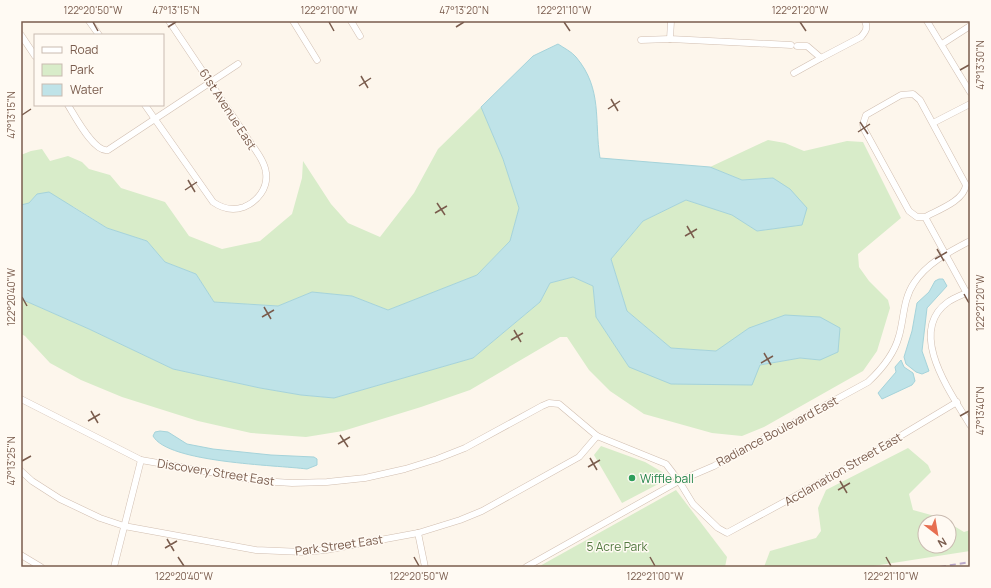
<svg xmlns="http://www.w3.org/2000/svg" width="991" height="588" viewBox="0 0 991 588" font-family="Manrope,sans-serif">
	<rect width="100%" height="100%" fill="#fdf6ec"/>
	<g fill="#d8ecc9">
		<polygon points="481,107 503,159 519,208 510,241 477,275 388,310 352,296 312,292 278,306 214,302 196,274 165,262 147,241 107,228 74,207 37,194 29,203 21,205 21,155 31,151 42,149 50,161 68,156 82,162 89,169 110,175 121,188 165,202 189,236 222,249 260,241 292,214 302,178 303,161 331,204 348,223 380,237 414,193 438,149"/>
		<polygon points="768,140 785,143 804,151 847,141 863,142 901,218 858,254 859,267 869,281 888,300 890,308 877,351 863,371 764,427 742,436 712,433 644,414 610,391 589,370 567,337 560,337 470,390 421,407 343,431 306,437 251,433 198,421 122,397 81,380 50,363 25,336 21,334 21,299 89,329 173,369 260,388 301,395 334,398 473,358 540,302 550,283 573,277 593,286 596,317 629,367 760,365 800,358 820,360 749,328 717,351 671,348 627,311 611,259 643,221 686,200 733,215 757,231 801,225 773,178 742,180 710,167"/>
		<polygon points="601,446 645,462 664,473 664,481 622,503 594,455"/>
		<polygon points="908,448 928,465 931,472 909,494 913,510 942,518 948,522 925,522 925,546 949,546 949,523 964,532 970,530 970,551 867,567 764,567 770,551 816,538 821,531 818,508 826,490"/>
		<polygon points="676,490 727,557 725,567 538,567"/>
	</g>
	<g fill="#bfe3e8" stroke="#a5d3da">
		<path d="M 558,44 C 564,48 572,52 576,57 C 603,89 594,121 600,158 L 710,167 L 742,180 L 773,178 L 790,189 L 807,208 L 802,225 L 757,231 L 732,215 L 686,200 L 643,221 L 611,259 L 627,311 L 671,348 L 716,351 L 749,328 L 785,315 L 820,317 L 840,328 L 838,352 L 820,360 L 800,358 L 760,365 L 752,385 L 671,384 L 629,367 L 596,317 L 593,286 L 573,277 L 550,283 L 540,302 L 473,358 L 334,398 L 301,395 L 260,388 L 173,369 L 89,329 L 21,299 L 21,205 L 29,203 L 37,194 L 49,192 L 107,228 L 147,241 L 165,262 L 196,274 L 214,302 L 278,306 L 312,292 L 352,296 L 388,310 L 477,275 L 510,241 L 519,208 L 503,159 L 481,107 L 533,56 Z"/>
		<polygon points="939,279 943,279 947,286 927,308 922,351 929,371 922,374 916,372 906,364 904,357 912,331 917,303 929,292 935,281"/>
		<polygon points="901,360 904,367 913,373 915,381 912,385 882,399 878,393 896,372 895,367"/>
		<path d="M 160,431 L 168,432 L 187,444 L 213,449 L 271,455 L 314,457 L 317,459 L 317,465 L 307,469 C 276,465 168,463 153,436 L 155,432 Z"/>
	</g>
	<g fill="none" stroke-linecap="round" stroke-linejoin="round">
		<defs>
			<g id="street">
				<polyline points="89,21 99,35"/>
				<polyline points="293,21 317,60"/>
				<polyline points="351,21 360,36"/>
				<polyline points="671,21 670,39 791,45"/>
				<polyline points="927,21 970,92"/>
				<polyline points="21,35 35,56"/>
				<polyline points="641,40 670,39"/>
				<polyline points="942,44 970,26"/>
				<path d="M 797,46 L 807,46 L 821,58 L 861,37 C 866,31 868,28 865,21"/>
				<polyline points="794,73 821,58"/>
				<path d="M 68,105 C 75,116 94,153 108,150 L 238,64"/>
				<path d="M 145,105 L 213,202 C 223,209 233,211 244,207 C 258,201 268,188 266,173 C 265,160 251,145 244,133 C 219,96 194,58 169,21"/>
				<polyline points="933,123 970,104"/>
				<path d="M 925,217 C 938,210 964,201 966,185 L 920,100 L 913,94 L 901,95 L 866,115 L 863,124 L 864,129 L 909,211 L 917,217 L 925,217 L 970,299"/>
				<path d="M 970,291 C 963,295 955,297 948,302 C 906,332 951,393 970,425"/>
				<polyline points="21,399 141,460 261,481 292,483 327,482 365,478 405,469 437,459 465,448 542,406 549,403 559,404 597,436 666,464 679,481 693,504 718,528 727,533 847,468 957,402"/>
				<polyline points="21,471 32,481 60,499 100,518 124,526 256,550 303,552 326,550 418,533 460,520 482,511 579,457 597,436"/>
				<polyline points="418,533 425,567"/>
				<polyline points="21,555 41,567"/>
				<polyline points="114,567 141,460"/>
				<path d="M 526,567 L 679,481 L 714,466 L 868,382 C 882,369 894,355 899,336 C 904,319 903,299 914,283 C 927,263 949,252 970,241"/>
			</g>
		</defs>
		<use href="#street" stroke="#d1beb0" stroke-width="7"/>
		<use href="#street" stroke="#fff" stroke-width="6"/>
		<polyline stroke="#b9a8c9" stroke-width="2" stroke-dasharray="6 4" stroke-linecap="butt" points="940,567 970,562"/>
	</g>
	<path fill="none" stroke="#7a5c4d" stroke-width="1.5" d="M 93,22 L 98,31M 329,22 L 334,31M 564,22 L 570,31M 800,22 L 806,31M 168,27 L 176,22M 456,27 L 464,22M 960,70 L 969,65M 361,76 L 368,88M 359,86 L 371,78M 611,99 L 618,111M 608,109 L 620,101M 22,115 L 31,109M 860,122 L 868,134M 858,132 L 870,124M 188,180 L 195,192M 185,190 L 197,182M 437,203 L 445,215M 435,213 L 447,206M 687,226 L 694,238M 685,236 L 697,229M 937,249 L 944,261M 935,259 L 947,252M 964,294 L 969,303M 22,297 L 27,306M 264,307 L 271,319M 262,317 L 274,310M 514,330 L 521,342M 511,340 L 523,333M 764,353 L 771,365M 761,363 L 773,356M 91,411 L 98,423M 960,416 L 969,411M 88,421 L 100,414M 340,435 L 348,447M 338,444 L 350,437M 590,458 L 597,470M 22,461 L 31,456M 588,467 L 600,460M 840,481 L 847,493M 838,490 L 850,483M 167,539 L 174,551M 165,548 L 177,541M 178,557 L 184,566M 414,557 L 419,566M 650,557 L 655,566M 886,557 L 891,566"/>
	<circle fill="#2e9e5b" stroke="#fffaf3" stroke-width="1.5" cx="632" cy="478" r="4"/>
	<g text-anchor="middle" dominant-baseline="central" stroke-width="3" stroke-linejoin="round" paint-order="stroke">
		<g font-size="12" fill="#7a5c4d" stroke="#fffaf3">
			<text transform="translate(228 109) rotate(57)">61st Avenue East</text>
			<text transform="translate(777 431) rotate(-28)">Radiance Boulevard East</text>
			<text transform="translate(843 469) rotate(-30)">Acclamation Street East</text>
			<text transform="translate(216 472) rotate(9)">Discovery Street East</text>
			<text transform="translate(339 545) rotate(-8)">Park Street East</text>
		</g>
		<g font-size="12" fill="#27864d" stroke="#fffaf3" text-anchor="start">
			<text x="640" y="478">Wiffle ball</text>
		</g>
		<g font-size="12" fill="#537a41" stroke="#fffaf3">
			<text x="617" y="546">5 Acre Park</text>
		</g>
	</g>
	<rect width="991" height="588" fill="none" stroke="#fffaf3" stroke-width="44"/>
	<rect x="34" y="34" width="130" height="72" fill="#fffaf3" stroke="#cabbb1"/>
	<rect x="42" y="47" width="20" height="6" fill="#ffffff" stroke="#cabbb1"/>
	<text x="70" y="54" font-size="12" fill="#7a5c4d">Road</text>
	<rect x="42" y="64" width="20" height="12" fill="#d8ecc9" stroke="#cabbb1"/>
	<text x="70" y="74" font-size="12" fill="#7a5c4d">Park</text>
	<rect x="42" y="84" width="20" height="12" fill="#bfe3e8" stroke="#cabbb1"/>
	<text x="70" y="94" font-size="12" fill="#7a5c4d">Water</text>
	<g transform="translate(937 534) rotate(149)"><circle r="19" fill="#fffaf3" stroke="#cabbb1"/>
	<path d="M0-3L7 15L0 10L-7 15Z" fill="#e76f51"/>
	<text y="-6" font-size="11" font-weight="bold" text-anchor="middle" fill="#7a5c4d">N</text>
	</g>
	<rect x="22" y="22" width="947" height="544" fill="none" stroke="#7a5c4d" stroke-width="1.5"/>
	<g font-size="10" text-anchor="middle" fill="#7a5c4d">
		<text x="93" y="14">122°20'50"W</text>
		<text x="176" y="14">47°13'15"N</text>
		<text x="329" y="14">122°21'00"W</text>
		<text x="464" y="14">47°13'20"N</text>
		<text x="564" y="14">122°21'10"W</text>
		<text x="800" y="14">122°21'20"W</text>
		<text transform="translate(980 65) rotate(-90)" y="4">47°13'30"N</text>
		<text transform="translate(11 115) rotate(-90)" y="4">47°13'15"N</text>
		<text transform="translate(11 297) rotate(-90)" y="4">122°20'40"W</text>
		<text transform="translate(980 303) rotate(-90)" y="4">122°21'20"W</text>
		<text transform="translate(980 411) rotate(-90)" y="4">47°13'40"N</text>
		<text transform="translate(11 461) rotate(-90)" y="4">47°13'25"N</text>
		<text x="184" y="580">122°20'40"W</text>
		<text x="419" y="580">122°20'50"W</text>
		<text x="655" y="580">122°21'00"W</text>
		<text x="891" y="580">122°21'10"W</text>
	</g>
</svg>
